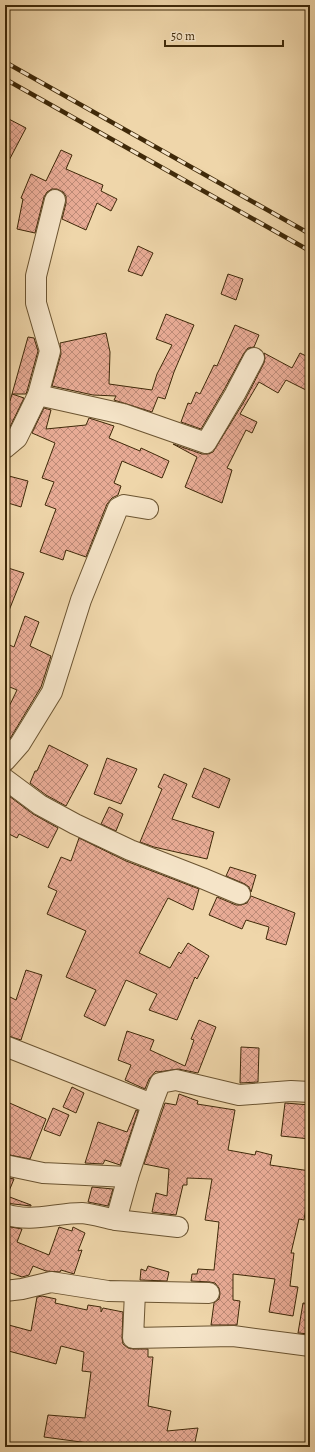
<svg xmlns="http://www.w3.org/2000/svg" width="315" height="1452" viewBox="0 0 315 1452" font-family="Alegreya,serif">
	<defs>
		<pattern id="building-cross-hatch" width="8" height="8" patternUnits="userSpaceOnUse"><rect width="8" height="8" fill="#e8ab95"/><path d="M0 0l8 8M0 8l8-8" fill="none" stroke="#bd8b78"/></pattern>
	</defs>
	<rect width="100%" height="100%" fill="#efd6aa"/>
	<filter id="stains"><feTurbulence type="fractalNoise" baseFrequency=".005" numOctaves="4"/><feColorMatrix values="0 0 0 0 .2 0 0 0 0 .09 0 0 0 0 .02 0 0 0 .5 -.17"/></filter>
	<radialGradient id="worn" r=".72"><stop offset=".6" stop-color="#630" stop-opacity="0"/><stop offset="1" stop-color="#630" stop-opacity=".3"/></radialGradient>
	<g fill="url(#building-cross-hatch)" stroke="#3f2909">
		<polygon points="5,117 26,128 5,168"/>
		<polygon points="61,150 72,155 66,169 103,185 101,191 117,199 111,211 97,203 86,230 62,219 66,203 66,196 63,192 57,189 52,189 47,192 44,197 35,233 17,229 23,199 21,198 31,174 46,181"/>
		<polygon points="138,246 153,253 142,276 128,271"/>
		<polygon points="228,274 243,279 236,300 221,294"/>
		<polygon points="166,314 194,325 174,372 165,399 158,397 152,412 114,400 116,396 93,395 52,386 61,354 60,343 106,333 110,352 109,384 152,390 157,374 172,345 156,339"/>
		<polygon points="235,325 259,335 254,347 248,348 244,353 225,388 201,429 181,422 188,403 191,404 196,392 200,394 214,365 217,366"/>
		<polygon points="28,337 34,338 38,351 27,391 26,394 12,394"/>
		<polygon points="264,353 292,368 300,353 310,358 310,392 286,380 278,393 259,382 240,414 257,422 252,433 246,430 227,468 232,470 222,503 185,487 197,457 173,444 202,454 208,454 213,452 245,400 264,363 265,358"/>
		<polygon points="12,394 24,398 8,431 5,433 5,401 10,401"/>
		<polygon points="44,408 51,410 46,429 86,425 89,418 114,426 109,438 140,451 141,448 169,461 162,478 122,461 114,483 121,486 118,495 112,498 107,504 86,557 66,550 63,560 40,552 56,509 45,505 54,482 42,478 55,443 32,433"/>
		<polygon points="5,475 28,481 21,507 5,502"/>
		<polygon points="5,567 24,573 6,618 5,618"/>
		<polygon points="25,616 39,622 30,646 51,656 41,687 11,737 5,744 5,715 17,690 5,685 5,643 14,647"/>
		<polygon points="49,745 88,765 66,806 46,795 30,783 35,771 37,771"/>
		<polygon points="107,758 137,769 121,804 94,794"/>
		<polygon points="204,768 230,779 219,808 192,797"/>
		<polygon points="164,774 187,784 172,819 214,832 207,859 154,847 140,842 162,789 158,787"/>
		<polygon points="5,793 33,814 58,828 48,848 19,834 17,838 5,832"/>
		<polygon points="109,807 123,814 116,831 101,824"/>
		<polygon points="79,838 126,861 199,889 193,910 168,898 139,953 170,968 179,952 181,954 188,943 209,956 197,979 195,977 177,1020 149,1010 157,994 126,980 105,1026 84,1016 96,990 66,977 86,931 47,914 57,891 48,887 61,857 71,861"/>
		<polygon points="230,867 256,875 251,892 249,887 245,884 226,876"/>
		<polygon points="251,896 295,913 286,945 266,939 269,927 246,920 242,929 209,915 217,897 236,905 241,905 247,903"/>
		<polygon points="26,970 42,975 21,1040 5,1035 5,1009 10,997 16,1000"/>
		<polygon points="199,1020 216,1027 198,1073 178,1069 158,1072 156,1071 149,1079 145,1089 125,1080 131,1065 118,1060 127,1031 154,1040 150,1050 185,1066 194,1040 191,1039"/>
		<polygon points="241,1047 259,1048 258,1082 240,1083"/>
		<polygon points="72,1087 84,1093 76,1113 63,1107"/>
		<polygon points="179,1094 198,1101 197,1104 235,1110 228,1150 255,1155 256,1151 272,1155 270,1165 310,1171 310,1204 307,1200 304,1220 299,1219 291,1253 294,1253 290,1286 298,1287 293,1316 269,1312 275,1279 233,1274 233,1300 240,1301 237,1325 211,1325 214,1303 219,1299 220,1294 219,1288 215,1283 210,1282 191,1281 192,1274 197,1274 198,1269 214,1270 219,1222 205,1220 212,1179 187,1178 187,1185 183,1185 176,1215 152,1212 156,1193 167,1196 169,1169 144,1164 165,1103 176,1105"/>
		<polygon points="5,1101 46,1119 30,1159 5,1154"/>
		<polygon points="285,1103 310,1105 310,1139 281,1136"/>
		<polygon points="53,1108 69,1115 60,1136 44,1130"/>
		<polygon points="136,1110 138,1111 120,1165 105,1160 103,1164 85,1163 98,1122 127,1132"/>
		<polygon points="5,1177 14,1179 7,1196 31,1205 31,1206 5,1203"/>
		<polygon points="92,1187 113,1189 108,1206 88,1202"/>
		<polygon points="5,1226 22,1229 17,1242 49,1255 59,1227 72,1231 73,1227 85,1233 78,1251 82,1250 74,1274 61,1270 60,1272 46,1271 33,1266 29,1275 22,1277 5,1271"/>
		<polygon points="148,1266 169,1272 167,1281 140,1280 141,1269 146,1271"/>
		<polygon points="42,1296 56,1299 55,1303 87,1310 88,1305 101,1307 101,1312 103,1308 123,1312 122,1338 123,1344 128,1348 133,1349 148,1349 148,1357 153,1357 148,1406 171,1411 167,1431 198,1428 194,1447 118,1447 44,1437 48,1415 85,1418 91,1372 82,1371 84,1352 61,1346 56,1364 5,1350 5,1324 31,1331 37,1297"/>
		<polygon points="303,1303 310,1304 310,1334 298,1333"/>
	</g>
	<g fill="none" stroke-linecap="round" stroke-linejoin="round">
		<defs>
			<g id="minor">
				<polyline points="38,395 123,414 206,443 235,394 254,358"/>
				<polyline points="5,448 17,438 38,395 50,351 36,303 36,276 55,200"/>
				<polyline points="5,761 20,744 52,692 81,600 118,508 124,505 148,509"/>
				<polyline points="5,779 40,805 75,824 130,850 202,878 240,894"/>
				<polyline points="5,1046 152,1104 160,1083 176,1080 239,1095 291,1091 310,1092"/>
				<polyline points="5,1165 43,1173 128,1177 152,1104"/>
				<path d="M 5,1214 C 30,1223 56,1213 82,1213 C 93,1214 105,1218 116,1220 L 128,1177"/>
				<polyline points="116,1220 178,1227"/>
				<polyline points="5,1291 22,1289 51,1282 108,1291 209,1293"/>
				<polyline points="135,1292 133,1338 233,1336 310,1346"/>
			</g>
		</defs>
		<use href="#minor" stroke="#6b5431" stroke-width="22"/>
		<use href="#minor" stroke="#f5e4c8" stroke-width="20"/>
		<defs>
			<g id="rail">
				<polyline points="5,62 310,234"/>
				<polyline points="5,79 310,251"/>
			</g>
		</defs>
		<use href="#rail" stroke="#3f2909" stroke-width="4.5"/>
		<use href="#rail" stroke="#f5e4c8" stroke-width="3" stroke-dasharray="9" stroke-linecap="butt"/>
	</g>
	<rect width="315" height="1452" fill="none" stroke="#efd6aa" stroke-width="20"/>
	<rect x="6" y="6" width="303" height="1440" fill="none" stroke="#3f2909" stroke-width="2"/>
	<rect x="10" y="10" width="295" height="1432" fill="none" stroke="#3f2909"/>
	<path d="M165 40v6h118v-6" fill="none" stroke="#3f2909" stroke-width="2"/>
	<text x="171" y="40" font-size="12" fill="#3f2909" stroke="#f5e4c8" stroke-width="3" paint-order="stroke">50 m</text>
	<rect width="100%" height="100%" filter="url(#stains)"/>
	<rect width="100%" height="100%" fill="url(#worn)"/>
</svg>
